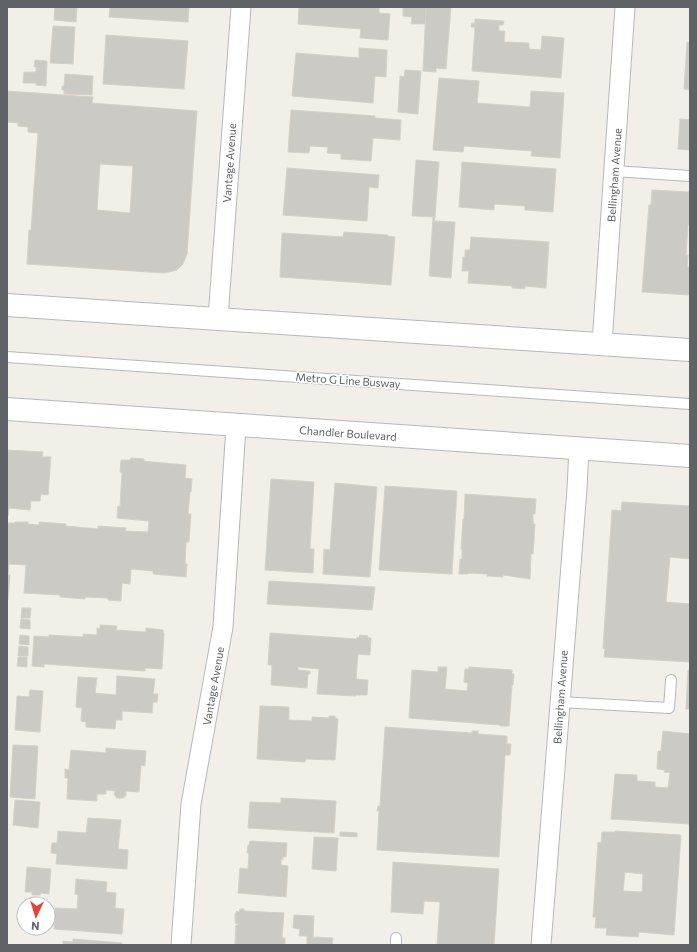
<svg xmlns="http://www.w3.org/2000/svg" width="697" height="952" viewBox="0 0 697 952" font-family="Commissioner,sans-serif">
	<rect width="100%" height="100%" fill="#f1efe8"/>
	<g fill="#cccac5" stroke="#d6d1c6" fill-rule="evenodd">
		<polygon points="55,7 77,7 76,22 54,20"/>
		<polygon points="110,7 189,7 188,22 109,17"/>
		<polygon points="299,7 379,7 379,13 390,14 388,40 360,38 361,29 298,24"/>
		<polygon points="403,7 426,7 425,24 411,24 412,17 403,16"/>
		<polygon points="426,7 451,7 446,69 436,68 436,72 423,71"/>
		<polygon points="475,19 504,21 503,25 499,25 499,31 505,31 504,42 529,43 529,49 541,50 542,36 564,38 561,78 472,71 475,27 471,27 472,23 475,23"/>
		<polygon points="53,26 75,27 73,64 50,63"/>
		<polygon points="106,35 188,41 184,89 103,84"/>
		<polygon points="687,42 690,43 690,90 684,89"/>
		<polygon points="359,48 387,50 386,77 375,76 373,103 292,96 296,53 359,58"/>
		<polygon points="35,60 47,61 46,86 36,85 36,83 23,83 24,72 36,72 36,67 34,67"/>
		<polygon points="405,70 421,71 418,114 398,112 400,76 404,77"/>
		<polygon points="65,74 93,76 92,95 64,94 64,90 62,90 62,86 64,86"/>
		<polygon points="439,78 479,81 477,103 530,107 531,91 564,93 560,158 531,156 532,151 464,146 463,152 433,150"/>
		<path d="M 7,91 L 93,97 L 92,103 L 197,111 L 187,254 L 183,264 L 177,270 L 164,273 L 27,264 L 29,230 L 31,230 L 38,133 L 28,132 L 28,127 L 18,126 L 18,123 L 7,122 ZM 100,164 L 133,166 L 130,213 L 97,210 Z"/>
		<polygon points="291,110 375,116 375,118 401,120 400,140 373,138 371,161 341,159 341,154 327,153 328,147 310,146 309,153 288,152"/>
		<polygon points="680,119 690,120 690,150 678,149"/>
		<polygon points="416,160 439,162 435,217 412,216"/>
		<polygon points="462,162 556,169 553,212 525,210 525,206 494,204 494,210 459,207"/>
		<polygon points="287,168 379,175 378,188 369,187 367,221 283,215"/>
		<polygon points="652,190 690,192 690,225 688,225 686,255 688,255 687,267 690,267 690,295 642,292 649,205 651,205"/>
		<polygon points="433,217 435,217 434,221 455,222 451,278 429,276"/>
		<polygon points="344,232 388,235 387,236 395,237 391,285 280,277 282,233 343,237"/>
		<polygon points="471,237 549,242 546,288 525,286 525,289 512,288 512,286 468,283 469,271 462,271 463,257 465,257 465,250 470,250"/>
		<polygon points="7,450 43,452 42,457 51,457 48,495 41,494 40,501 31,501 30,510 9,508 8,516 7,516"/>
		<polygon points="131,458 144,459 144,461 153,462 186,465 185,478 192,479 191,492 190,492 188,514 191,514 189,542 186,542 185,564 187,564 186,577 153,574 153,571 131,569 130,584 122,583 121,601 108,600 108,598 85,597 85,599 60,597 60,595 24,593 26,565 9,564 8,575 10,575 8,600 7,600 7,523 15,523 15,522 28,522 28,524 39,525 39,522 66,524 66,526 98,529 98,526 126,528 125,531 148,532 149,521 117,518 118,506 120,507 122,472 120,472 121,460 130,460"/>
		<polygon points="271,479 314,482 310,549 314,549 313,573 265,570"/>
		<polygon points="335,483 377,487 370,577 323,574 324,549 330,550"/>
		<polygon points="385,486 457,491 452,574 379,570"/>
		<polygon points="465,494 536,499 535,514 533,514 533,524 535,524 533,554 531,554 530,579 503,575 503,577 487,576 487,574 469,573 468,574 459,574 460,559 462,559 462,549 461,549 463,519 464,519"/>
		<polygon points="622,502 690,506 690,559 670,557 666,602 690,604 690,662 604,657 605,649 603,648 612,510 621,511"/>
		<polygon points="269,581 375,587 372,610 267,604"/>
		<polygon points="22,608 31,608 30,618 21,618"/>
		<polygon points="21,619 30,620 30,629 20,628"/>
		<polygon points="100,625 117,626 116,630 146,632 146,628 163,630 163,633 164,633 162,669 146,668 145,671 44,664 44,667 32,666 34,636 49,637 49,635 83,637 83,634 97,635 97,628 100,629"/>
		<polygon points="270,633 357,639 357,637 359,638 360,635 368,636 368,638 371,638 370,655 358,654 356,679 368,680 367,695 356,695 356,696 317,694 319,669 298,667 298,670 310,671 310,674 308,674 307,688 271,685 272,665 268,665"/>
		<polygon points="20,635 29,636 29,645 19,644"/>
		<polygon points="19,646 28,647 28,656 18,656"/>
		<polygon points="18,657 27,657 27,667 17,666"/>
		<polygon points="438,667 447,667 445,689 467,691 468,683 464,682 465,669 469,669 469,667 512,670 512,674 514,674 513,685 512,685 509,726 500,726 500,725 409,718 412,670 438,672"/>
		<polygon points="688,670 690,670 690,709 686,709"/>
		<polygon points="117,676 155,679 153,694 158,694 157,702 153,702 152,713 122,711 122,720 116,720 115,729 86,727 86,722 81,721 82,708 76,707 78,677 97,678 95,693 116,695"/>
		<polygon points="30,690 43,691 40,732 15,730 17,696 29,697"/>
		<polygon points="260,706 289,707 289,720 312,721 312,717 329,718 329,716 335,716 335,718 338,719 335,760 306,759 305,762 257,759"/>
		<polygon points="385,727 472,733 472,731 478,731 478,734 507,736 507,744 511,744 510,755 505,755 499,857 377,850 379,811 377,811 378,806 380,806"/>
		<polygon points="663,731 690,734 690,824 611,819 615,774 637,775 637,781 655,782 655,787 668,788 670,773 664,772 665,770 657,769 658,751 661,751"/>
		<polygon points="13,745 38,746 35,799 10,797"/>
		<polygon points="106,748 146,751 145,766 141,765 139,792 126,791 126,796 124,796 124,798 116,798 116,796 114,795 115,791 106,790 106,794 97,794 97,801 67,799 68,778 65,778 65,769 69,770 71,750 106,753"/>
		<polygon points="281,798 336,801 334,833 248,828 250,802 281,803"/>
		<polygon points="15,800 40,802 38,828 13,825"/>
		<polygon points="88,818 121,820 118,849 128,850 127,869 56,864 57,854 51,853 52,843 57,843 58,831 86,833"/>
		<path d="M 615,831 L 681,835 L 674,935 L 639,932 L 638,937 L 606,935 L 607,928 L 595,928 L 596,917 L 593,917 L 598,842 L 601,843 L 602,832 L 615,832 ZM 625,872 L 643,874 L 642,892 L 623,891 Z"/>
		<polygon points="340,832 357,833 357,837 340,836"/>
		<polygon points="314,837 338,838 336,871 312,869"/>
		<polygon points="250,841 287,843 286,857 283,857 283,860 281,859 281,865 288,866 286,897 238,893 240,868 248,869 249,853 247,853 248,845 249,845"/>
		<polygon points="393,862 499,869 494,945 437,945 440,902 424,901 423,914 391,912"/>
		<polygon points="27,867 51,869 49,894 41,893 40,895 32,895 32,892 25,892"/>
		<polygon points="76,879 107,882 106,892 116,893 115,908 124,909 122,934 54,929 55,908 77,909 78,895 75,894"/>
		<polygon points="240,909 244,909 244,911 284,913 282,938 285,938 285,945 235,945 236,925 238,925 239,923 236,924 235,921 235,914 237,911 239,912"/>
		<polygon points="294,915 314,916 313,937 333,938 332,945 307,945 307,936 299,936 300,929 293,928"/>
		<polygon points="73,939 122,943 122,945 63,945 63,941 73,942"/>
	</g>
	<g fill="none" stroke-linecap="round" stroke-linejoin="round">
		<defs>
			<g id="service">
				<polyline points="614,171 690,176"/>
				<polyline points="7,357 690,404"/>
				<polyline points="560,702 669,708 671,680"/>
				<polyline points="396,945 396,938"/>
			</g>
			<g id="minor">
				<polyline points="218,318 241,7"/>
				<polyline points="602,344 625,7"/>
				<polyline points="181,945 191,804 223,627 236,426"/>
				<polyline points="541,945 577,489 579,448"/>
			</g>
			<g id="tertiary">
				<polyline points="7,305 690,350"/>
				<polyline points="7,409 690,456"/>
			</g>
		</defs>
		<use href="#service" stroke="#b5b8bc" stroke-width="12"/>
		<use href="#minor" stroke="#b5b8bc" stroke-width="21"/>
		<use href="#tertiary" stroke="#b5b8bc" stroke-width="24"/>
		<use href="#service" stroke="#fff" stroke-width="10"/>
		<use href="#minor" stroke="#fff" stroke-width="19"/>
		<use href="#tertiary" stroke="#fff" stroke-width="22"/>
	</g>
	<g text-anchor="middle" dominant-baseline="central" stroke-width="3.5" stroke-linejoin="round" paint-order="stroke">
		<g font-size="11" fill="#5f6368" stroke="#fff">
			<text transform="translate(229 163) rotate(-86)">Vantage Avenue</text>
			<text transform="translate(614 175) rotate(-86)">Bellingham Avenue</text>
			<text transform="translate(348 380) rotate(4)">Metro G Line Busway</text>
			<text transform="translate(348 433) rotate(4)">Chandler Boulevard</text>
			<text transform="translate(213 686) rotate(-80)">Vantage Avenue</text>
			<text transform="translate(560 697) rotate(-86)">Bellingham Avenue</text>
		</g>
	</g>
	<rect width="697" height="952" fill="none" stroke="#5f6368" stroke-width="16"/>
	<g transform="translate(36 916) rotate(184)"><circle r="19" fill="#ffffff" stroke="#bfc1c3"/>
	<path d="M0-3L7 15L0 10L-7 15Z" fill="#ea4335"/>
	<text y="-6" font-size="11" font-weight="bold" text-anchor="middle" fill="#5f6368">N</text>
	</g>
</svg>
